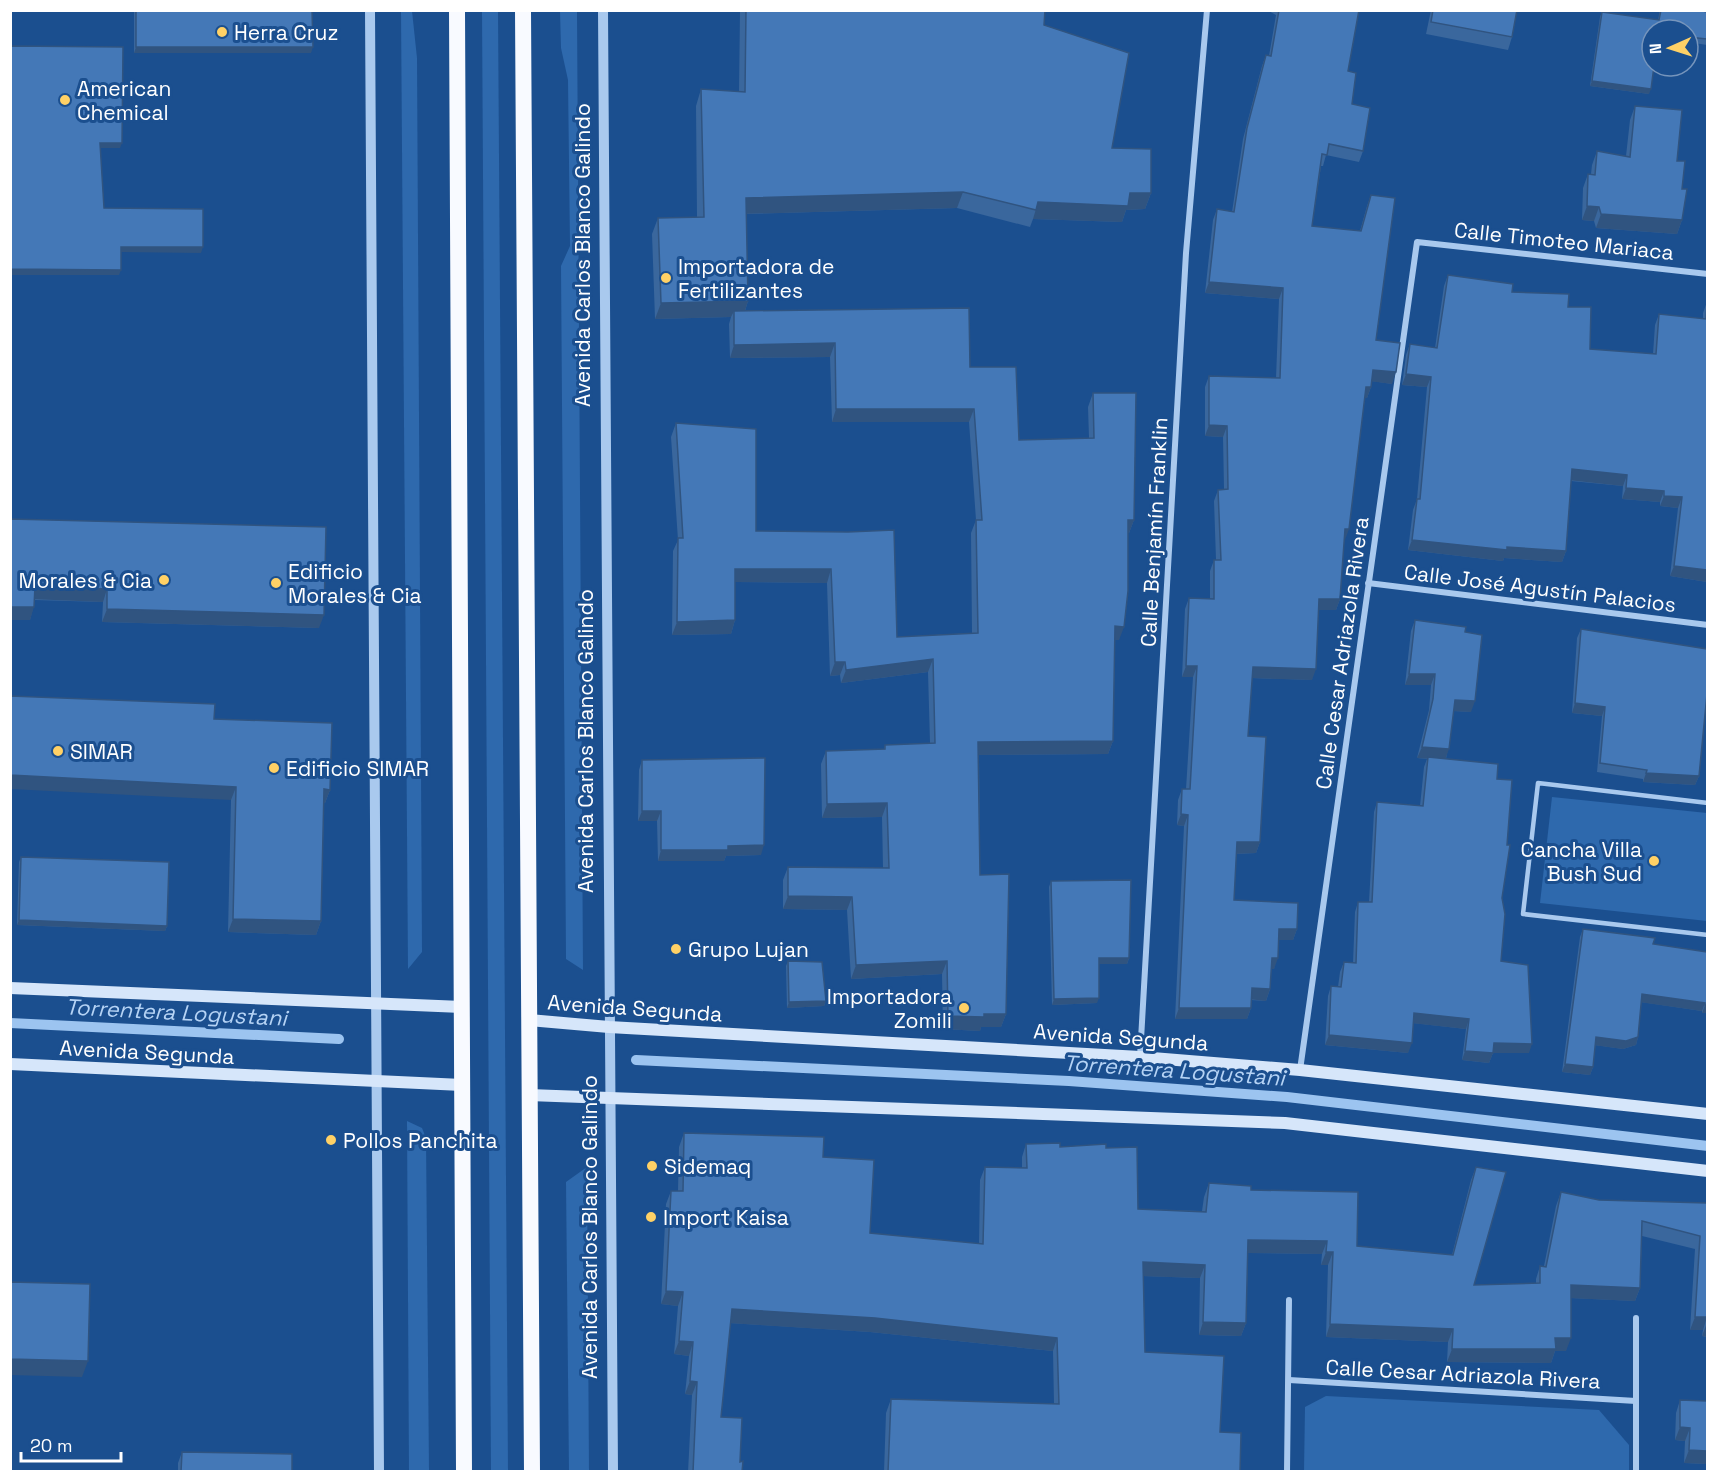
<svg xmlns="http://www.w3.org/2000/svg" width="1718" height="1482" viewBox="0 0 1718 1482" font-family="'Space Grotesk',sans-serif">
	<rect width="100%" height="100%" fill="#1b4f8f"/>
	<g fill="#2e69ad">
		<polygon points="401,11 412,11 417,58 422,952 408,969"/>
		<polygon points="482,11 498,11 508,1472 491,1471"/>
		<polygon points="560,11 577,11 583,970 566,959 561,266 570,246 568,80 561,48"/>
		<polygon points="1552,797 1707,813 1707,921 1540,903"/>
		<polygon points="407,1121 422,1128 426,1138 429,1471 409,1471"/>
		<polygon points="587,1167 589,1471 569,1471 566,1182"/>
		<polygon points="1326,1396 1599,1410 1629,1445 1629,1471 1304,1471 1305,1407"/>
	</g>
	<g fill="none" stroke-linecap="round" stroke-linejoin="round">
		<g stroke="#9cc4f0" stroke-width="10">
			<polyline points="10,1023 339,1039"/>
			<polyline points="636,1060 1069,1081 1287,1097 1708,1146"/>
		</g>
		<polyline stroke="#a9c9ee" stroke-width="4.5" points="1708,803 1538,783 1523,914 1708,935"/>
		<g stroke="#a9c9ee" stroke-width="6">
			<polyline points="1368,583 1708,625"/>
			<polyline points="1140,1057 1186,253 1207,10"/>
			<polyline points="1300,1070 1417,242 1708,274"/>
			<polyline points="1636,1318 1636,1472"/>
			<polyline points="1289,1380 1636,1401"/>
			<polyline points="1287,1472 1289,1300"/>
		</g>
		<g stroke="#a9c9ee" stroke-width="10">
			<polyline points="370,10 379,1472"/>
			<polyline points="603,10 613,1472"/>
		</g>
		<g stroke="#d6e6fa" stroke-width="12">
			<polyline points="10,988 462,1007"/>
			<polyline points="529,1020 609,1027 1140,1057 1300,1070 1708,1114"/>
			<polyline points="10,1064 462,1085"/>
			<polyline points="529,1095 1285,1123 1708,1171"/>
		</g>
		<g stroke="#f8faff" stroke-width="16">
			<polyline points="457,10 464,1472"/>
			<polyline points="523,10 532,1472"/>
		</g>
	</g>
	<g fill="#3a679d">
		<polygon points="134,10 312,10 311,53 134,53"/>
		<polygon points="740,10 1045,10 1044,25 1112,148 1151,193 1145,209 1126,210 1122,222 1033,219 1030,227 957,208 746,214 748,301 745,311 970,367 1019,440 1089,438 1088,407 1093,393 1134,520 1129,533 1128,533 1119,640 1115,640 1113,741 1108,754 979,755 980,875 1006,1014 1001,1027 981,1027 980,1031 943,1029 942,974 851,979 847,910 783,909 783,880 788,867 883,868 882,817 822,818 821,764 826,751 884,749 885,745 930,743 928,672 841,683 840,675 830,676 827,583 735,582 735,620 731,634 672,635 673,551 678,540 671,437 676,423 756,531 848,532 897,637 972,633 971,533 976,520 969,422 832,422 830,357 730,358 729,324 731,317 655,319 652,234 658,218 697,217 696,106 701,89 739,92"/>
		<polygon points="1267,10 1359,10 1348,71 1352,104 1363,151 1359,162 1326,155 1323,166 1321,166 1312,226 1360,231 1367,206 1371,195 1376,340 1392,384 1372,381 1371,387 1367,398 1365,398 1344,540 1340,599 1336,610 1318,610 1312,680 1252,678 1248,736 1260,842 1256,853 1236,854 1234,900 1297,929 1293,940 1279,940 1274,969 1271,969 1270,989 1266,1001 1251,1000 1251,1008 1247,1019 1175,1019 1184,826 1177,825 1178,800 1182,789 1186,789 1193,677 1182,677 1185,609 1189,598 1210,599 1210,571 1214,560 1216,560 1214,501 1218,490 1224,489 1223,437 1205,436 1205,387 1209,376 1276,378 1279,299 1205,293 1213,220 1217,209 1232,212 1243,139 1262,66 1266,55 1269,56 1276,15"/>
		<polygon points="1431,10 1517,10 1512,37 1508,50 1426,34"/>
		<polygon points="1660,10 1698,10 1707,12 1707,45 1688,42 1688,30 1652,30 1649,94 1590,86 1600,17 1602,12 1658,20"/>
		<polygon points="1635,106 1677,161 1682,189 1682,220 1677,234 1596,228 1594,221 1582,220 1583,188 1588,174 1591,174 1592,165 1597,151 1626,156 1630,120"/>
		<polygon points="1448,275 1568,307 1590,349 1653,354 1655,325 1659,314 1703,319 1703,313 1707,302 1707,582 1670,576 1678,508 1660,506 1660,502 1622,499 1623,486 1571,481 1566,551 1562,562 1504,558 1503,561 1408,550 1413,510 1417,499 1427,387 1402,385 1406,355 1410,344 1435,348 1444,286"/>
		<polygon points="10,519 319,628 102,622 103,602 35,600 30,620"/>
		<polygon points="1415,620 1465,632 1471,712 1454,711 1446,759 1497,779 1502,898 1501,961 1529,1053 1493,1053 1489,1063 1462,1060 1466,1029 1413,1023 1408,1053 1325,1045 1328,996 1331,986 1338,987 1340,972 1344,962 1353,963 1355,912 1358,902 1369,902 1374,812 1377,802 1420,806 1424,767 1427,759 1417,758 1429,710 1431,685 1405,685 1411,631"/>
		<polygon points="1581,629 1699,776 1695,785 1643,782 1643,779 1597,772 1602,716 1572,713 1577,638"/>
		<polygon points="214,719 330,790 325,803 324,803 321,921 316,935 228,932 231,800"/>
		<polygon points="642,760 761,855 726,856 724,861 658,861 657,821 638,821 639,770"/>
		<polygon points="21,857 167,926 165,931 17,925 19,862"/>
		<polygon points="1051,881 1129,958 1127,964 1099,964 1097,1003 1052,1005 1049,887"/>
		<polygon points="1583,929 1653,944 1707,952 1707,1013 1702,1013 1702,1011 1641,1002 1638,1037 1636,1045 1623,1049 1595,1045 1593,1067 1590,1075 1562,1072 1580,937"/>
		<polygon points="788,961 826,1001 824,1006 787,1008 786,966"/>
		<polygon points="684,1133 823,1157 870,1233 979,1244 980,1180 985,1167 1022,1168 1022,1157 1026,1144 1060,1147 1106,1148 1138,1209 1202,1211 1204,1197 1209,1183 1251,1190 1357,1246 1452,1255 1471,1180 1476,1167 1474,1285 1536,1284 1536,1279 1540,1266 1544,1266 1556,1206 1561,1192 1599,1200 1707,1203 1707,1337 1702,1336 1703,1330 1690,1330 1695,1249 1642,1236 1640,1288 1635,1301 1571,1298 1566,1351 1555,1351 1551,1363 1447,1362 1448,1342 1326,1337 1328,1265 1321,1265 1322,1254 1248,1253 1246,1323 1241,1336 1199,1335 1200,1278 1143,1276 1145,1352 1220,1432 1240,1472 884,1472 886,1413 891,1399 1054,1404 1053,1351 870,1332 730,1323 721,1417 740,1462 742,1472 688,1472 692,1395 685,1394 689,1356 674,1354 678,1306 661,1304 666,1204 671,1191 678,1191 679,1147"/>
		<polygon points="1680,1400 1707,1401 1707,1464 1684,1463 1685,1441 1675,1440 1676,1413"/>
		<polygon points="182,1452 292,1472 178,1472 178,1463"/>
	</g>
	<g fill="#305480">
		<polygon points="136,47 313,47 311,53 134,53"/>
		<polygon points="1592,81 1651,89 1649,94 1590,86"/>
		<polygon points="100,143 122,143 120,148 98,148"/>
		<polygon points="963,192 957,208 740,214 746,198"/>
		<polygon points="1130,193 1151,193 1145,209 1126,210 1122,222 1033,219 1038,202"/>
		<polygon points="1587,206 1599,207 1594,221 1582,220"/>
		<polygon points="1601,214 1682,220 1677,234 1596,228"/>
		<polygon points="121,247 203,247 201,253 119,252"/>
		<polygon points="10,269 121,270 119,275 10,275"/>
		<polygon points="1209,282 1283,288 1279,299 1205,293"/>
		<polygon points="748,301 743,317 734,311 731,317 655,319 661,303"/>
		<polygon points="835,343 830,357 730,358 734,345"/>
		<polygon points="1373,370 1396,372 1392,384 1369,381"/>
		<polygon points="1406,374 1431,377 1427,387 1402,385"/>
		<polygon points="1366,387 1371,387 1367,398 1362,398"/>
		<polygon points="836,409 974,409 969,422 832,422"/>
		<polygon points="1209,425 1227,426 1223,437 1205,436"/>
		<polygon points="1572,469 1627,475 1623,486 1568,480"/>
		<polygon points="1626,488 1664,491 1660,502 1622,499"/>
		<polygon points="1664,496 1682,497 1678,508 1660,506"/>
		<polygon points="1128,520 1134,520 1129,533 1123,533"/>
		<polygon points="1345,529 1349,529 1345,540 1341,540"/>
		<polygon points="1412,540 1566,551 1562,562 1504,558 1503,561 1408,550"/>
		<polygon points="1674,566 1707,570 1707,582 1670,576"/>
		<polygon points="735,569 831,569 827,583 730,582"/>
		<polygon points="35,586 107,589 103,602 30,599"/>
		<polygon points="1319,599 1340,599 1336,610 1315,610"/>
		<polygon points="10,607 34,607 30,620 10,620"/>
		<polygon points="107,609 324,615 319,628 102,622"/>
		<polygon points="735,620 731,634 672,635 677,622"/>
		<polygon points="1115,626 1124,627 1119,640 1111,640"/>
		<polygon points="933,659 928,672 841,683 846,670"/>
		<polygon points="835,662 845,662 840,675 830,676"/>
		<polygon points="1186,666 1197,666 1193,677 1182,677"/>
		<polygon points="1253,667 1316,669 1312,680 1249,678"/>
		<polygon points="1409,674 1435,674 1431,685 1405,685"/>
		<polygon points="1455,700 1475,701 1471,712 1451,711"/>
		<polygon points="1575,703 1605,707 1602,716 1572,713"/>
		<polygon points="1113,741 1108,754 974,755 978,742"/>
		<polygon points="1422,747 1449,749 1445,760 1417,758"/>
		<polygon points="1646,773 1699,776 1695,785 1643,782"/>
		<polygon points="10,775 236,787 231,800 10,789"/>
		<polygon points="324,789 330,790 325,803 319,803"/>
		<polygon points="887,803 882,817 822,818 827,804"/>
		<polygon points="642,811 661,811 657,821 638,821"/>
		<polygon points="1181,814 1188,815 1184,826 1177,825"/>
		<polygon points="1237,842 1260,842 1256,853 1233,854"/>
		<polygon points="764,845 761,855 726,856 724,861 658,861 661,850 728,846"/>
		<polygon points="788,896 852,897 847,910 783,909"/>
		<polygon points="233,919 321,921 316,935 228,932"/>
		<polygon points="19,920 167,926 165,931 17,925"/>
		<polygon points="1279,929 1297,929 1293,940 1275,940"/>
		<polygon points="1099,958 1129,958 1127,964 1097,964"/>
		<polygon points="1272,958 1278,958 1274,969 1268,969"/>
		<polygon points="947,961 942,974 851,979 856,965"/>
		<polygon points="1252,988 1270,989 1266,1001 1248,999"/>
		<polygon points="1642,994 1705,1003 1702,1011 1639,1002"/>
		<polygon points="1099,998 1097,1003 1052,1005 1054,999"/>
		<polygon points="826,1001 824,1006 787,1008 789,1002"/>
		<polygon points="1705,1005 1707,1005 1707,1013 1702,1013"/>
		<polygon points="1179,1008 1251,1008 1247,1019 1175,1019"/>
		<polygon points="1414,1013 1469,1019 1466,1029 1411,1023"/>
		<polygon points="984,1014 1006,1014 1001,1027 981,1027 980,1031 943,1029 948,1016"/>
		<polygon points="1329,1035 1412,1043 1408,1053 1325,1045"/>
		<polygon points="1596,1037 1638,1037 1636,1045 1623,1049 1593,1045"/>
		<polygon points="1494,1043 1532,1044 1529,1053 1490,1053"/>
		<polygon points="1465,1051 1493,1053 1489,1063 1462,1060"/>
		<polygon points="1565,1064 1593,1067 1590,1075 1562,1072"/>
		<polygon points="1248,1240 1327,1241 1322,1254 1243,1253"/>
		<polygon points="1326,1252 1333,1252 1328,1265 1321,1265"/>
		<polygon points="1143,1262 1205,1265 1200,1278 1138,1276"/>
		<polygon points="1571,1285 1640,1288 1635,1301 1567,1298"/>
		<polygon points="666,1291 683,1292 678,1306 661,1304"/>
		<polygon points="732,1309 875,1318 1057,1338 1053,1351 870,1332 727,1323"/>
		<polygon points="1695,1317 1707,1317 1703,1330 1690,1330"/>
		<polygon points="1203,1322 1246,1323 1241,1336 1199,1335"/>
		<polygon points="1707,1323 1707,1337 1702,1336"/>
		<polygon points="1330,1324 1453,1329 1448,1342 1326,1337"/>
		<polygon points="1555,1338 1571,1338 1566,1351 1555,1351 1551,1363 1447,1362 1452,1349"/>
		<polygon points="679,1341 693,1342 689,1356 674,1354"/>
		<polygon points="10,1359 88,1361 82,1377 10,1375"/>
		<polygon points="690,1381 697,1382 692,1395 685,1394"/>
		<polygon points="1680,1427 1690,1428 1685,1441 1675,1440"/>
		<polygon points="1689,1450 1707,1451 1707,1464 1684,1463"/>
	</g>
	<g fill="#4478b7" stroke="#305480" stroke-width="1.5">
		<polygon points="136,10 312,10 313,47 136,47"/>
		<polygon points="746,10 1045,10 1044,25 1129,53 1112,148 1151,149 1151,193 1130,193 1128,206 1038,202 1036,210 963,192 746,198 748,301 661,303 658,218 704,217 701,89 745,92"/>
		<polygon points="1279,10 1359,10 1348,71 1356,73 1352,104 1370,108 1363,151 1329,144 1327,155 1322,154 1312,226 1361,231 1371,195 1395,198 1376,340 1400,343 1396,372 1373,370 1371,387 1366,387 1349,529 1345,529 1340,599 1319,599 1316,669 1253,667 1248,736 1266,737 1260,842 1237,842 1234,900 1298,903 1297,929 1279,929 1278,958 1272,958 1270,989 1252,988 1251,1008 1179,1008 1188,815 1181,814 1182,789 1190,789 1197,666 1186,666 1189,598 1214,599 1214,560 1221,560 1218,490 1228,489 1227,426 1209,425 1209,376 1280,378 1283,288 1209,282 1217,209 1234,212 1247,128 1266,55 1271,56"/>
		<polygon points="1433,10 1517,10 1512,37 1431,22"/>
		<polygon points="1661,10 1698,10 1707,12 1707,39 1688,37 1688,30 1652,30 1652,66 1654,66 1651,89 1592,81 1602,12 1659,20"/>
		<polygon points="10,46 123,47 122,143 100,143 104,208 203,209 203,247 121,247 121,270 10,269"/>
		<polygon points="1635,106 1682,110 1677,161 1685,161 1682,189 1687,189 1682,220 1601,214 1599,207 1587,206 1588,174 1595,175 1597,151 1630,157"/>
		<polygon points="1448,275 1513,284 1512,292 1569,294 1568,307 1591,307 1590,349 1656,354 1659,314 1706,319 1707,302 1707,570 1674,566 1682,497 1664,496 1664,491 1626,488 1627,475 1572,469 1566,551 1507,547 1507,550 1412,540 1417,499 1420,499 1431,377 1406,374 1410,344 1437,348"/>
		<polygon points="969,308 970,367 1016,367 1019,440 1094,438 1093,393 1136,393 1134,520 1128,520 1128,591 1124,627 1115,626 1113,741 978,742 980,875 1009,874 1006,1014 984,1014 984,1017 948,1016 947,961 856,965 852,897 788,896 788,867 889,868 887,803 827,804 826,751 885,749 885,745 935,743 933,659 846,670 845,662 835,662 831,569 735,569 735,620 677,622 678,538 683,538 676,423 756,429 756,531 848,532 894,530 897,637 978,633 976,520 982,520 974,409 836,409 835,343 734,345 734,311"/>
		<polygon points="10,519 326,527 324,615 107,609 107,589 35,586 34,607 10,607"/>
		<polygon points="1415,620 1466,627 1465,632 1482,635 1475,701 1455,700 1449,749 1422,747 1433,699 1435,674 1409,674"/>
		<polygon points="1581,629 1707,649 1707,694 1699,776 1646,773 1647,770 1600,763 1605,707 1575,703"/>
		<polygon points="10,696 215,704 214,719 332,723 330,790 324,789 321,921 233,919 236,787 10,775"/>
		<polygon points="1428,757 1498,764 1497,779 1512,780 1507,845 1510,845 1502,898 1505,914 1501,961 1528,965 1532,1044 1494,1043 1493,1053 1465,1051 1469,1019 1414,1013 1412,1043 1329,1035 1331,986 1341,987 1344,962 1356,963 1358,902 1372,902 1377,802 1423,806"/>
		<polygon points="765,758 764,845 728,846 728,850 661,850 661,811 642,811 642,760"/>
		<polygon points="21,857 169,862 167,926 19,920"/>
		<polygon points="1131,880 1129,958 1099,958 1099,998 1054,999 1051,881"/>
		<polygon points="1583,929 1655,938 1653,944 1707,952 1707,1005 1705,1005 1705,1003 1642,994 1638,1037 1626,1041 1596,1037 1593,1067 1565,1064"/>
		<polygon points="788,961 822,962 826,1001 789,1002"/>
		<polygon points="684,1133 824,1137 823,1157 874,1160 870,1233 983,1244 985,1167 1027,1168 1026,1144 1060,1143 1060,1147 1106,1144 1106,1148 1137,1147 1138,1209 1206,1212 1209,1183 1251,1186 1251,1190 1358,1192 1357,1246 1453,1255 1476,1167 1506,1172 1474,1285 1540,1283 1540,1266 1546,1267 1561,1192 1599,1200 1707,1203 1707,1317 1695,1317 1700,1236 1642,1221 1640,1288 1571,1285 1571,1338 1555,1338 1556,1349 1452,1349 1453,1329 1330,1324 1333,1252 1326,1252 1327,1241 1248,1240 1246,1323 1203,1322 1205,1265 1143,1262 1145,1352 1224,1356 1220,1432 1241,1433 1240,1472 888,1472 891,1399 1059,1404 1057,1338 875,1318 732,1309 721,1417 742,1418 740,1462 743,1461 742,1472 693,1472 697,1382 690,1381 693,1342 679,1341 683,1292 666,1291 671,1191 683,1191"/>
		<polygon points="10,1282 90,1284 88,1361 10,1359"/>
		<polygon points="1680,1400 1707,1401 1707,1451 1689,1450 1690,1428 1680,1427"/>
		<polygon points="182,1452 292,1454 292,1472 181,1472"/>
	</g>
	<g fill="#ffd166" stroke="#1b4f8f" stroke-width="2">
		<circle cx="222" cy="32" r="6"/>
		<circle cx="65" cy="100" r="6"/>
		<circle cx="666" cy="278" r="6"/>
		<circle cx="164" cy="580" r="6"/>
		<circle cx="276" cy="583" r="6"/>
		<circle cx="58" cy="751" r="6"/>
		<circle cx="274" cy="768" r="6"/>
		<circle cx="1654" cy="861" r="6"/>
		<circle cx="676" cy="949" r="6"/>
		<circle cx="964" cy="1008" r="6"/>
		<circle cx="331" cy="1140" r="6"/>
		<circle cx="652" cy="1166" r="6"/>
		<circle cx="651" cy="1217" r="6"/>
	</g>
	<g text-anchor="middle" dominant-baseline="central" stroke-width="6" stroke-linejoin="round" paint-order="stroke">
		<g font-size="21" fill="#fff" stroke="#1b4f8f" text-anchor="start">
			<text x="234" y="32">Herra Cruz</text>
			<text x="77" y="88">American<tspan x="77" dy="24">Chemical</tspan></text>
			<text x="678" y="266">Importadora de<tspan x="678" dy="24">Fertilizantes</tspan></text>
			<text x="288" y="571">Edificio<tspan x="288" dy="24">Morales &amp; Cia</tspan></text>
			<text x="152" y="580" text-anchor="end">Morales &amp; Cia</text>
			<text x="70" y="751">SIMAR</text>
			<text x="286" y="768">Edificio SIMAR</text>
			<text x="1642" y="849" text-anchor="end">Cancha Villa<tspan x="1642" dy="24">Bush Sud</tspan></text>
			<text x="688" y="949">Grupo Lujan</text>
			<text x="952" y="996" text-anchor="end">Importadora<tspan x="952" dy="24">Zomili</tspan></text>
			<text x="343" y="1140">Pollos Panchita</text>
			<text x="664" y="1166">Sidemaq</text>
			<text x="663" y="1217">Import Kaisa</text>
		</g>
		<g font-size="21" fill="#fff" stroke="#1b4f8f">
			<text transform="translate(1564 241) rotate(6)">Calle Timoteo Mariaca</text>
			<text transform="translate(582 255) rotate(-90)">Avenida Carlos Blanco Galindo</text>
			<text transform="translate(1154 532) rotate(-87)">Calle Benjamín Franklin</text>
			<text transform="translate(1540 588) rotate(7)">Calle José Agustín Palacios</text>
			<text transform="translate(1342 653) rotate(-82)">Calle Cesar Adriazola Rivera</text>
			<text transform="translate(585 741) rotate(-90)">Avenida Carlos Blanco Galindo</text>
			<text transform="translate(635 1008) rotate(4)">Avenida Segunda</text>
			<text transform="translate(1121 1037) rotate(4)">Avenida Segunda</text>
			<text transform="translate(147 1052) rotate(3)">Avenida Segunda</text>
			<text transform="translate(589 1227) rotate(-90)">Avenida Carlos Blanco Galindo</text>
			<text transform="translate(1463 1374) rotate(3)">Calle Cesar Adriazola Rivera</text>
		</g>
		<g font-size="22" font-style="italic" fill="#b5d3f5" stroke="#1b4f8f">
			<text transform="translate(176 1012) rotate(3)">Torrentera Logustani</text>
			<text transform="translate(1174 1070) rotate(4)">Torrentera Logustani</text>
		</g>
	</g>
	<rect width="1718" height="1482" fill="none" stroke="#ffffff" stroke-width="24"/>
	<g transform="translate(1670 48) rotate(267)"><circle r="28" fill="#1b4f8f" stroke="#7695bc" stroke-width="1.5"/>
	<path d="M0-4.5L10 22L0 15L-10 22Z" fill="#ffd166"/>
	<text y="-9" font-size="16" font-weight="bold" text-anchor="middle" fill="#ffffff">N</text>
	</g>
	<path d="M21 1452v9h100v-9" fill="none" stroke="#ffffff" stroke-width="3"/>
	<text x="30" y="1452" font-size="18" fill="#ffffff" stroke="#1b4f8f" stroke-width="4.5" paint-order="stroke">20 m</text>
</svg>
